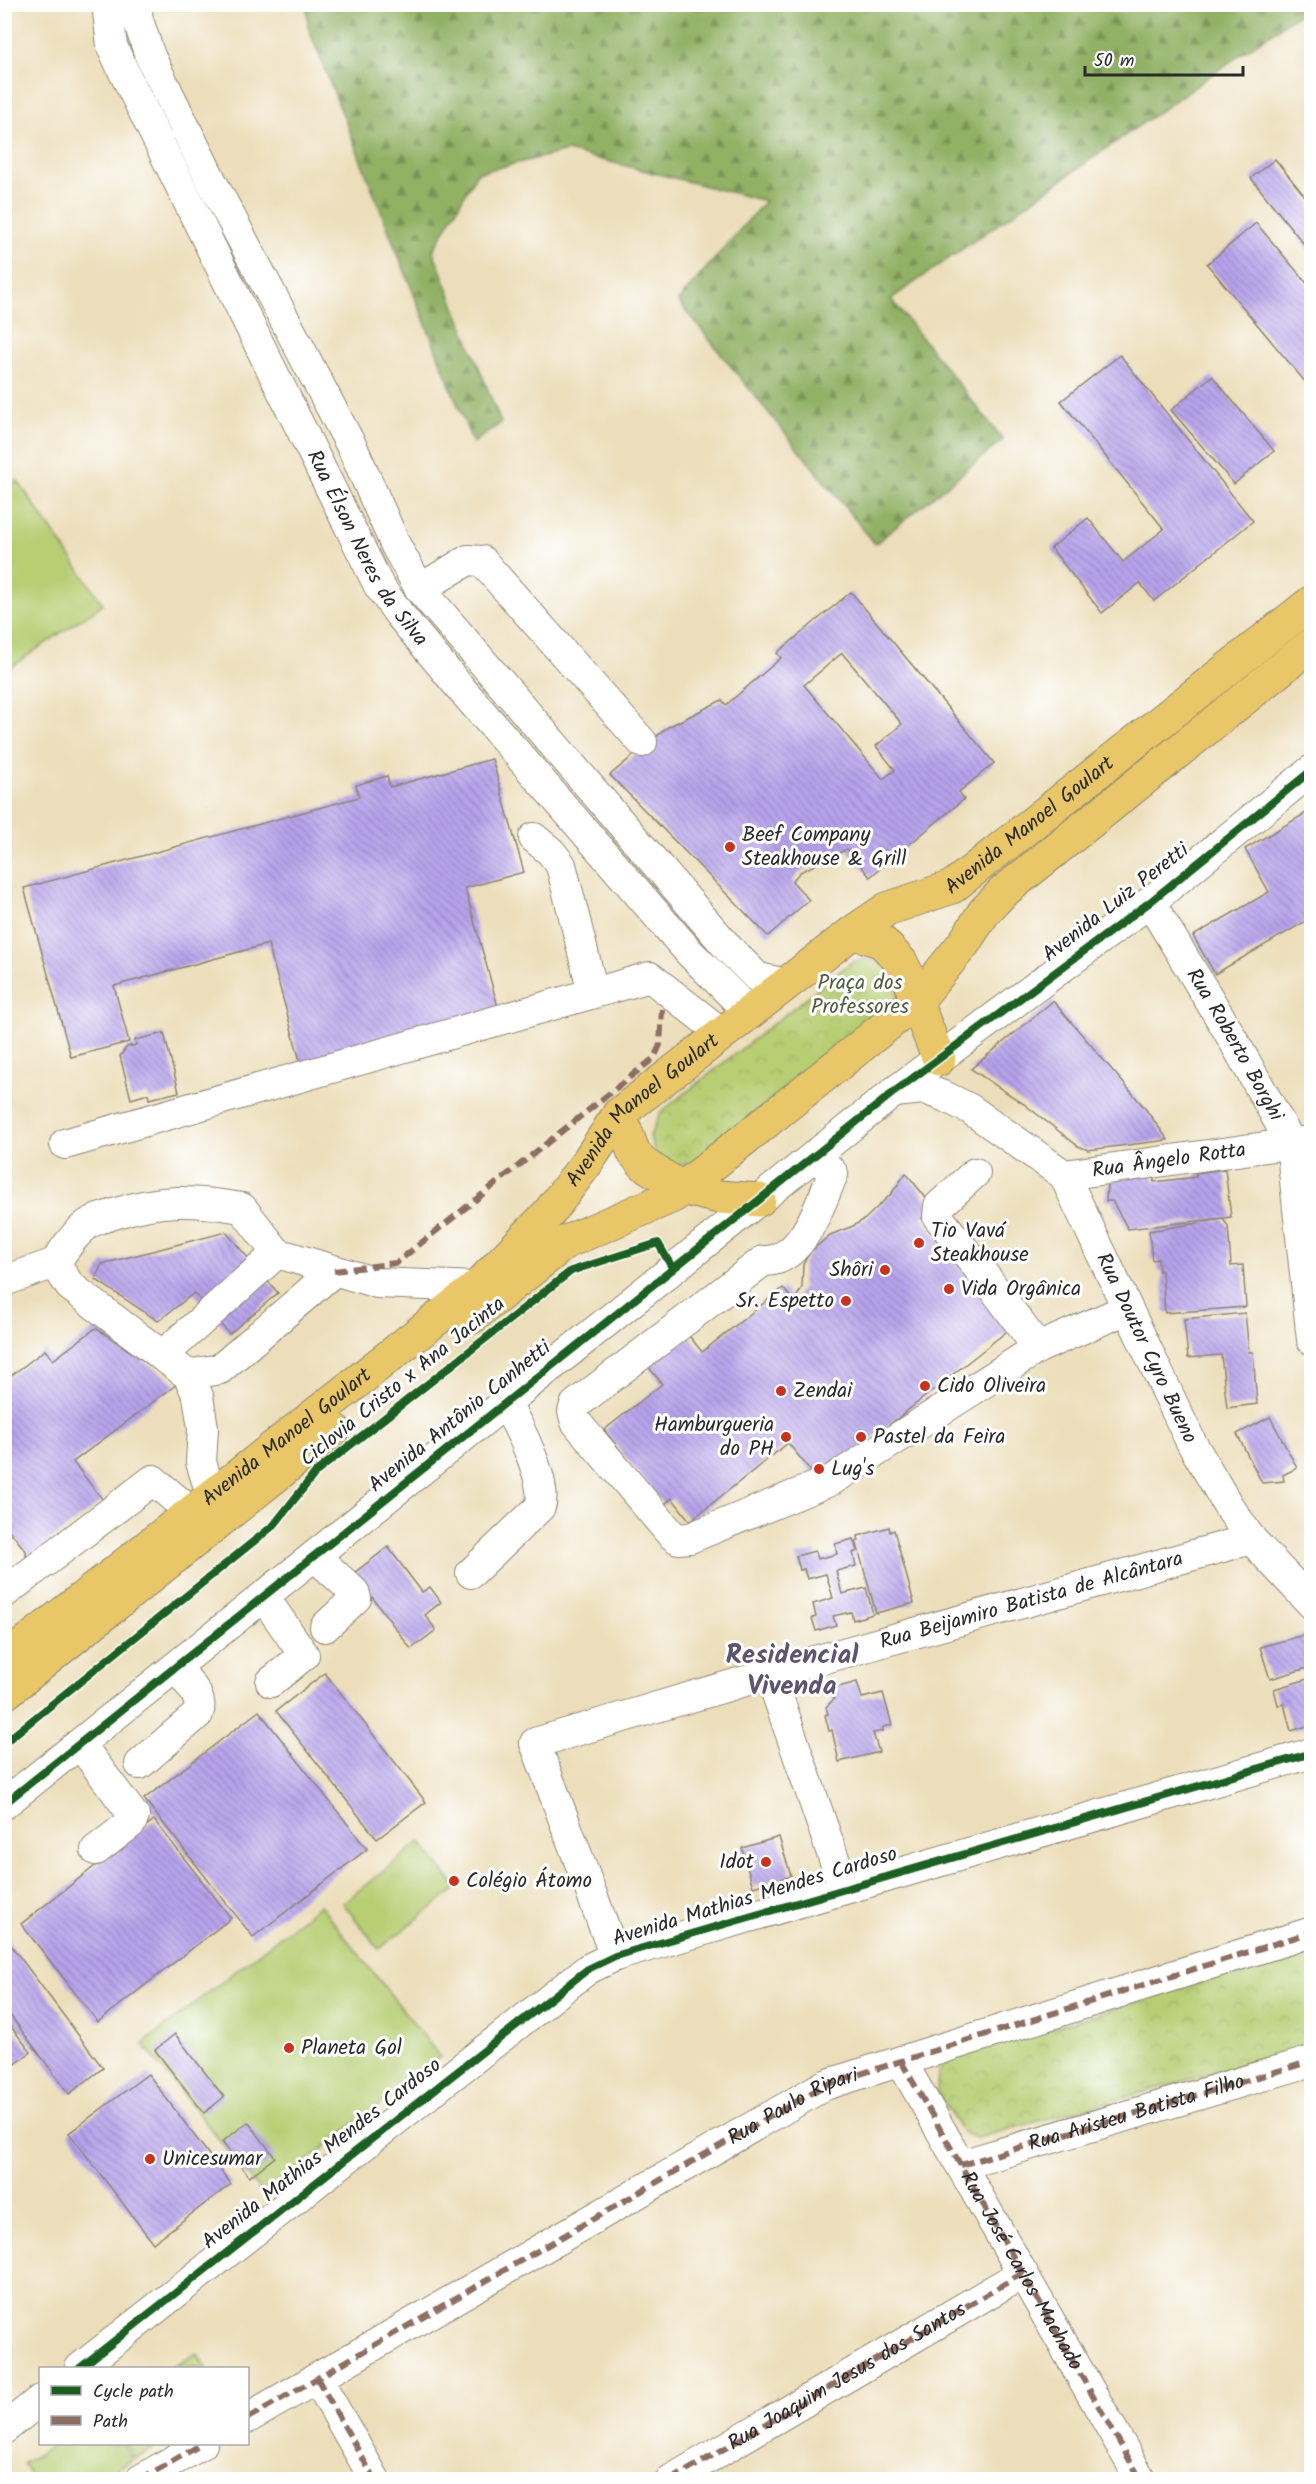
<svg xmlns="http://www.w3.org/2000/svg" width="1316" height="2484" viewBox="0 0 1316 2484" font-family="Kalam,sans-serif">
	<defs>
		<pattern id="forest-firs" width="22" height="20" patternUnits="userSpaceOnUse" patternTransform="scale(1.5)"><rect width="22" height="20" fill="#91b165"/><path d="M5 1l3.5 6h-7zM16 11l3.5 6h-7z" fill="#779053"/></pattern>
		<pattern id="park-crowns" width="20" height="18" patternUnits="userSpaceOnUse" patternTransform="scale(1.5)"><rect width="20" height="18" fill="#b7ce73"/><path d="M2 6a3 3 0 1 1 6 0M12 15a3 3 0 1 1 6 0" fill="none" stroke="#9eb164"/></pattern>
		<pattern id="building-back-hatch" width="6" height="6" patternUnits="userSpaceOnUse" patternTransform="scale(1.5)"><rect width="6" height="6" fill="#b7a3ec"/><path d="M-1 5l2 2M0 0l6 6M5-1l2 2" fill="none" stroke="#9585bf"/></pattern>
	</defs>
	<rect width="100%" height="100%" fill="#fff"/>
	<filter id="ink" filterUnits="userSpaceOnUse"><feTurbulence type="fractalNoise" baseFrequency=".0167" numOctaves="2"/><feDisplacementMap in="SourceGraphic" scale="12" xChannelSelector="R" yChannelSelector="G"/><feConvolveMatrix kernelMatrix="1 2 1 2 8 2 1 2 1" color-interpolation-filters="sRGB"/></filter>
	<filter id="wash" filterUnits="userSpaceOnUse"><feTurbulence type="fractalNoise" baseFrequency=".008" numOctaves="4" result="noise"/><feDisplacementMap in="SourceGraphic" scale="24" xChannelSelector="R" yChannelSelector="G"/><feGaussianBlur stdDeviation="1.35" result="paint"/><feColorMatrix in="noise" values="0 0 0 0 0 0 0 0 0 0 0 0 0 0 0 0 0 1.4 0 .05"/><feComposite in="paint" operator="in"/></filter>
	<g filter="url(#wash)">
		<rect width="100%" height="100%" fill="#ecdeba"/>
		<polygon fill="url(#forest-firs)" stroke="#5e6e48" stroke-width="1.5" points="1311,4 1311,12 1300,13 891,299 1003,440 875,544 678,301 765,201 567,151 477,173 433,251 501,423 473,443 308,27 307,5"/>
		<g fill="url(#park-crowns)" stroke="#717c4f" stroke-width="1.5">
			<path d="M 867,959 C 888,963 897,975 897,997 L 696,1162 L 674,1166 L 655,1154 L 650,1136 L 660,1113 L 853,961 Z"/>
			<polygon points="1311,1949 1311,2046 977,2138 963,2133 937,2092 938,2072 944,2064 954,2058"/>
		</g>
		<g fill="#b7ce73" stroke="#717c4f" stroke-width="1.5">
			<polygon points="17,480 103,604 5,671 5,488"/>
			<polygon points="420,1842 457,1888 379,1949 343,1903"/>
			<polygon points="320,1905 440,2057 263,2195 143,2044"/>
			<polygon points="197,2353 206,2368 171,2368"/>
			<polygon points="57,2444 123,2444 132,2460 99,2479 33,2479 23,2463"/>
			<polygon points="126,2444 162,2444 135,2459"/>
		</g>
		<g id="blocks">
			<g fill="url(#building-back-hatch)" fill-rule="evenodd">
				<polygon points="1275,159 1311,204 1311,253 1251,178"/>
				<polygon points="1256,223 1311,288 1311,389 1207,264"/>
				<polygon points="1120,355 1253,521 1154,601 1140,583 1102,613 1051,548 1088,518 1123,562 1164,529 1061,401"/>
				<polygon points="1212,376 1274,451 1234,484 1171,410"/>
				<path d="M 851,592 L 994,763 L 959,792 L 964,799 L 870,877 L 847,849 L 800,872 L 792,881 L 809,900 L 768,936 L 610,775 L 668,727 L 722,700 L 726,705 L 781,658 L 777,653 ZM 842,653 L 902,724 L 876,746 L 895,770 L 883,779 L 804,685 Z"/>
				<polygon points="492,759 524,872 465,888 500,1014 302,1068 268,944 114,986 129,1042 71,1057 24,888 359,797 356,785 387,776 390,787"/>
				<polygon points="1311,810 1311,918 1215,974 1193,936 1269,892 1245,849"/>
				<polygon points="1053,1001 1144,1107 1168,1140 1088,1150 1078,1146 1024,1104 971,1069"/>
				<polygon points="164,1033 179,1092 149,1099 148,1094 131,1099 120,1056 127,1047 136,1045 135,1040"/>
				<polygon points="1225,1169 1231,1217 1128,1229 1112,1201 1106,1201 1107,1185 1113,1179 1153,1172 1154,1182 1196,1177 1196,1173"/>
				<polygon points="906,1173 934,1208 922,1218 1011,1328 819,1481 788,1443 690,1521 672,1498 664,1505 604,1430 662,1384 647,1365 687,1333 702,1352 783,1288 794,1301 802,1288 803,1264 810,1252 830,1235 853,1226 865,1219 891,1194"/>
				<polygon points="1223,1219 1228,1226 1231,1266 1243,1265 1246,1307 1165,1313 1162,1271 1159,1271 1158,1259 1152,1260 1149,1231"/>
				<polygon points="226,1232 278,1293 229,1334 194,1293 158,1321 95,1279 102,1264"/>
				<polygon points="1245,1313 1249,1352 1253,1352 1257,1404 1227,1408 1221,1355 1188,1358 1184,1319"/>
				<polygon points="96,1328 177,1384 73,1462 103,1500 26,1559 26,1551 4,1524 4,1381 45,1350 53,1360"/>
				<polygon points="1270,1417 1297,1468 1283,1475 1284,1481 1262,1483 1237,1434"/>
				<polygon points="889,1527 890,1532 894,1530 914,1603 876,1613 856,1541 859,1541 858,1536"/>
				<polygon points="853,1539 857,1551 853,1553 856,1566 836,1571 842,1594 866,1588 873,1614 853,1620 851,1612 833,1616 836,1625 816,1631 812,1618 816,1617 813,1604 833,1598 826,1574 807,1579 804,1569 800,1570 796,1556 815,1551 817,1559 837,1554 835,1544"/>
				<polygon points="388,1547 422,1592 430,1587 441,1602 425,1615 436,1630 411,1649 354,1573"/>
				<polygon points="1303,1635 1311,1647 1311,1667 1270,1679 1260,1647"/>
				<polygon points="325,1673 426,1802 377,1839 276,1711"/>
				<polygon points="1311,1678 1311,1725 1291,1731 1284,1704 1278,1705 1274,1689"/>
				<polygon points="857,1682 862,1698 883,1693 892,1725 883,1727 883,1731 873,1733 879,1752 839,1762 832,1730 829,1731 825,1715 828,1714 826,1707 834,1699 831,1689"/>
				<polygon points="259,1711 367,1849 253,1937 144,1799"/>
				<polygon points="154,1820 231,1918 98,2022 21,1924"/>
				<polygon points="779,1837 791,1876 753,1887 742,1848"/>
				<polygon points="4,1936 103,2068 69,2094 4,2007"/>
				<polygon points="4,2018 31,2052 4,2073"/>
				<polygon points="175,2034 224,2097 204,2113 155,2050"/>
				<polygon points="148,2074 231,2184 153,2243 69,2133"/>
				<polygon points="248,2122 275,2157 249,2177 222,2142"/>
			</g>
		</g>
	</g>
	<g filter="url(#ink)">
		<use href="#blocks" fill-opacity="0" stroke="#8c8472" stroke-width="1.5"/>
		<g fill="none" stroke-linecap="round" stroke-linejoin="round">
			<defs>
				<g id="minor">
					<path id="s1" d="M 107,4 L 112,46 L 121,66 L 379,586 L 399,614 L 457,684 L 689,952 L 750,1013"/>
					<polyline points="136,4 138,20 150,56 213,184 353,449 396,546 420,589 729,949 758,978 787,984"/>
					<polyline points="420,589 468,560 482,561 642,742"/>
					<polyline points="534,838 551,852 561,865 593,992"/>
					<path id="s2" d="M 1150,902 L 1227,1029 L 1291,1143 L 1312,1340"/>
					<path id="s3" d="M 894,1092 L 924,1089 L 946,1097 L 970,1109 L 1064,1175 L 1191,1442 L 1229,1507 L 1251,1539 L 1312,1604"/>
					<polyline points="65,1144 650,977 723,1034"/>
					<path d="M 816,1154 L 833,1174 C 820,1204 802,1263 763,1261 L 575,1405 L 573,1412 L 576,1422 L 671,1534 L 678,1539 L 690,1538 L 832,1480 L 1038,1348 L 1127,1309"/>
					<polyline points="975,1173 939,1206 938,1217 984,1275 1038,1348"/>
					<path id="s4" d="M 1064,1175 L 1308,1141"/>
					<path d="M 55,1263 C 65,1249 74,1234 88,1224 C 95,1219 106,1217 114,1214 C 161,1198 194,1200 242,1208 L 277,1253 L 377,1283 L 477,1287"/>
					<polyline points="55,1263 70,1286 188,1375 198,1396 203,1428 201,1462 212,1497"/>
					<polyline points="4,1281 55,1263"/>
					<polyline points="162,1356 277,1253"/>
					<polyline points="188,1375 220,1369 334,1271"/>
					<polyline points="315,1556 354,1592 356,1598 325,1627"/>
					<path d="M 471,1573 L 540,1507 C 549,1484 518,1425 506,1404"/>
					<polyline points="4,1593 153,1480 192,1513"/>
					<polyline points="264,1597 304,1655 271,1682"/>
					<polyline points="770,1674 844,1888"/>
					<polyline points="80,1744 134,1816 131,1823 96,1850"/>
					<path d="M 140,1764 L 198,1714 C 205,1697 186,1681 177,1668"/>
					<polyline points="4,1804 894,1092 1150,902 1312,770"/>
					<path id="s5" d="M 615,1956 L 535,1743 L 779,1671 L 1251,1539"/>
					<polyline points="901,2061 1141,2480"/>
					<polyline points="961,2165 1312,2061"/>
					<polyline points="80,2368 588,1969 615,1956 1312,1753"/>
					<polyline points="317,2378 375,2480"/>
					<path id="s6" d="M 248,2418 L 825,2085 L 1312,1932"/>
					<polyline points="4,2429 40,2400"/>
					<polyline points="140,2480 202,2444"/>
					<path id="s7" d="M 671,2480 L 1023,2273"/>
				</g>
				<g id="major">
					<polyline points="853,932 882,942 901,962 911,982 916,1002 939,1059"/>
					<polyline points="619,1114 634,1153 645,1165 682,1188 719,1197 759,1200"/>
					<polyline points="472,1317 566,1242 673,1196 916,1002 964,943 984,912 1003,892 1312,644"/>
					<path id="s8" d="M 4,1660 L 477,1287 L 548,1214 L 586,1164 L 619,1114 L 853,932 L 887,909 L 952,887 L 1312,602"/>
					<polyline points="4,1694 334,1429"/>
				</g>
			</defs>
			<use href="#minor" stroke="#8c8472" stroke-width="32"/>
			<use href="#major" stroke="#8c8472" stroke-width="35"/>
			<use href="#minor" stroke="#fff" stroke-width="30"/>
			<use href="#major" stroke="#e9c769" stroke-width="33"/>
			<g stroke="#8d6e63" stroke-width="6" stroke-dasharray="12 6" stroke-linecap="butt">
				<polyline points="334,1271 396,1263 654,1058 660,1045 662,1009"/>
				<path id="s9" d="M 901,2061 L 1141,2480"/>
				<path id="s10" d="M 961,2165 L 1312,2061"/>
				<polyline points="317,2378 375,2480"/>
				<polyline points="248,2418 825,2085 1312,1932"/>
				<polyline points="140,2480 202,2444"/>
				<polyline points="671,2480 1023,2273"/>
			</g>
			<defs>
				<g id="cycleway">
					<polyline points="4,1743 274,1525 316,1472 571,1271 658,1243 673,1269"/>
					<polyline points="4,1804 894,1092 1150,902 1312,770"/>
					<polyline points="80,2368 588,1969 615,1956 1312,1753"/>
				</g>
			</defs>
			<use href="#cycleway" stroke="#fff" stroke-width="11"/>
			<use href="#cycleway" stroke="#1b5e20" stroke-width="8"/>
		</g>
	</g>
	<g fill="#c8321e" stroke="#fff" stroke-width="2">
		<circle cx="730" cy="847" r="6"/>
		<circle cx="919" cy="1243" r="6"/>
		<circle cx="885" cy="1270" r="6"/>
		<circle cx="949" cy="1289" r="6"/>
		<circle cx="846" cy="1301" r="6"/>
		<circle cx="925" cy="1386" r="6"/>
		<circle cx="781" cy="1391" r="6"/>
		<circle cx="786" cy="1437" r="6"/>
		<circle cx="861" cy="1437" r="6"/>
		<circle cx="819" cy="1469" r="6"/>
		<circle cx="766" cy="1862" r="6"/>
		<circle cx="454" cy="1881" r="6"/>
		<circle cx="289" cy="2048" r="6"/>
		<circle cx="150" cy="2159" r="6"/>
	</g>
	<g text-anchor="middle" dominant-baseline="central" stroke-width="6" stroke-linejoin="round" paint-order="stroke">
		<g font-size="21" fill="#2b2b2b" stroke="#fff">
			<text stroke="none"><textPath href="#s1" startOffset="606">Rua Élson Neres da Silva</textPath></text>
			<text stroke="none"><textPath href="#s8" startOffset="1332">Avenida Manoel Goulart</textPath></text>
			<text transform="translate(1116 903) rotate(-38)">Avenida Luiz Peretti</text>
			<text stroke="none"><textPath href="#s2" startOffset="166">Rua Roberto Borghi</textPath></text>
			<text stroke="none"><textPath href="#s8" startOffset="846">Avenida Manoel Goulart</textPath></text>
			<text stroke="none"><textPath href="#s4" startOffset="106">Rua Ângelo Rotta</textPath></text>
			<text stroke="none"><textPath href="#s3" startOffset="387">Rua Doutor Cyro Bueno</textPath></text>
			<text transform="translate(403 1382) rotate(-39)">Ciclovia Cristo x Ana Jacinta</text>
			<text transform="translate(460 1417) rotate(-39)">Avenida Antônio Canhetti</text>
			<text stroke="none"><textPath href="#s8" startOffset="360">Avenida Manoel Goulart</textPath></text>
			<text stroke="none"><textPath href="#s5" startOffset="744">Rua Beijamiro Batista de Alcântara</textPath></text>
			<text transform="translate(755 1897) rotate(-17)">Avenida Mathias Mendes Cardoso</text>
			<text stroke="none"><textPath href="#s6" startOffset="628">Rua Paulo Ripari</textPath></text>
			<text stroke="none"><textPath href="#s10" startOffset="183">Rua Aristeu Batista Filho</textPath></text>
			<text transform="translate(322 2154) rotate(-38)">Avenida Mathias Mendes Cardoso</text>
			<text stroke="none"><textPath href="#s9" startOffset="242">Rua José Carlos Machado</textPath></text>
			<text stroke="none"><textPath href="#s7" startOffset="204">Rua Joaquim Jesus dos Santos</textPath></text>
		</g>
		<g font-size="21" fill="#2b2b2b" stroke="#fff" text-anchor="start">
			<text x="742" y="835">Beef Company<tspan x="742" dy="24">Steakhouse &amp; Grill</tspan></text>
			<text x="931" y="1231">Tio Vavá<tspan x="931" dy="24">Steakhouse</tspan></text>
			<text x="873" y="1270" text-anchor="end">Shôri</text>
			<text x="961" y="1289">Vida Orgânica</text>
			<text x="834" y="1301" text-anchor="end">Sr. Espetto</text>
			<text x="937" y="1386">Cido Oliveira</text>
			<text x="793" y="1391">Zendai</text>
			<text x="774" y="1425" text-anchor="end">Hamburgueria<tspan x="774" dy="24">do PH</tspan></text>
			<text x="873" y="1437">Pastel da Feira</text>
			<text x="831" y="1469">Lug's</text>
			<text x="754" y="1862" text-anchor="end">Idot</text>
			<text x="466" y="1881">Colégio Átomo</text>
			<text x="301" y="2048">Planeta Gol</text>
			<text x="162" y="2159">Unicesumar</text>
		</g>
		<g font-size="21" fill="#555c41" stroke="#fff">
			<text x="860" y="983">Praça dos<tspan x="860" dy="24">Professores</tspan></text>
		</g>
		<g font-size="27" font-weight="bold" fill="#5c556f" stroke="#fff">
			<text x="792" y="1655">Residencial<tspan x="792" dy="31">Vivenda</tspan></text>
		</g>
	</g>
	<rect width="1316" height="2484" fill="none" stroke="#fff" stroke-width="24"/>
	<rect x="39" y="2367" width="210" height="78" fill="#ffffff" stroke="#aaaaaa" stroke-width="1.5"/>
	<rect x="51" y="2386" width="30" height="9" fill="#1b5e20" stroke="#aaaaaa" stroke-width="1.5"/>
	<text x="93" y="2397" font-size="18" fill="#2b2b2b">Cycle path</text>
	<rect x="51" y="2416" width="30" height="9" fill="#8d6e63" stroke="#aaaaaa" stroke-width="1.5"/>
	<text x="93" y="2427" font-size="18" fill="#2b2b2b">Path</text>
	<path d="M1085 66v9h158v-9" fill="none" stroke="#2b2b2b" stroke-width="3"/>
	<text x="1094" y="66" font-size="18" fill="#2b2b2b" stroke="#ffffff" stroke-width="4.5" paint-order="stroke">50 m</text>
</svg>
